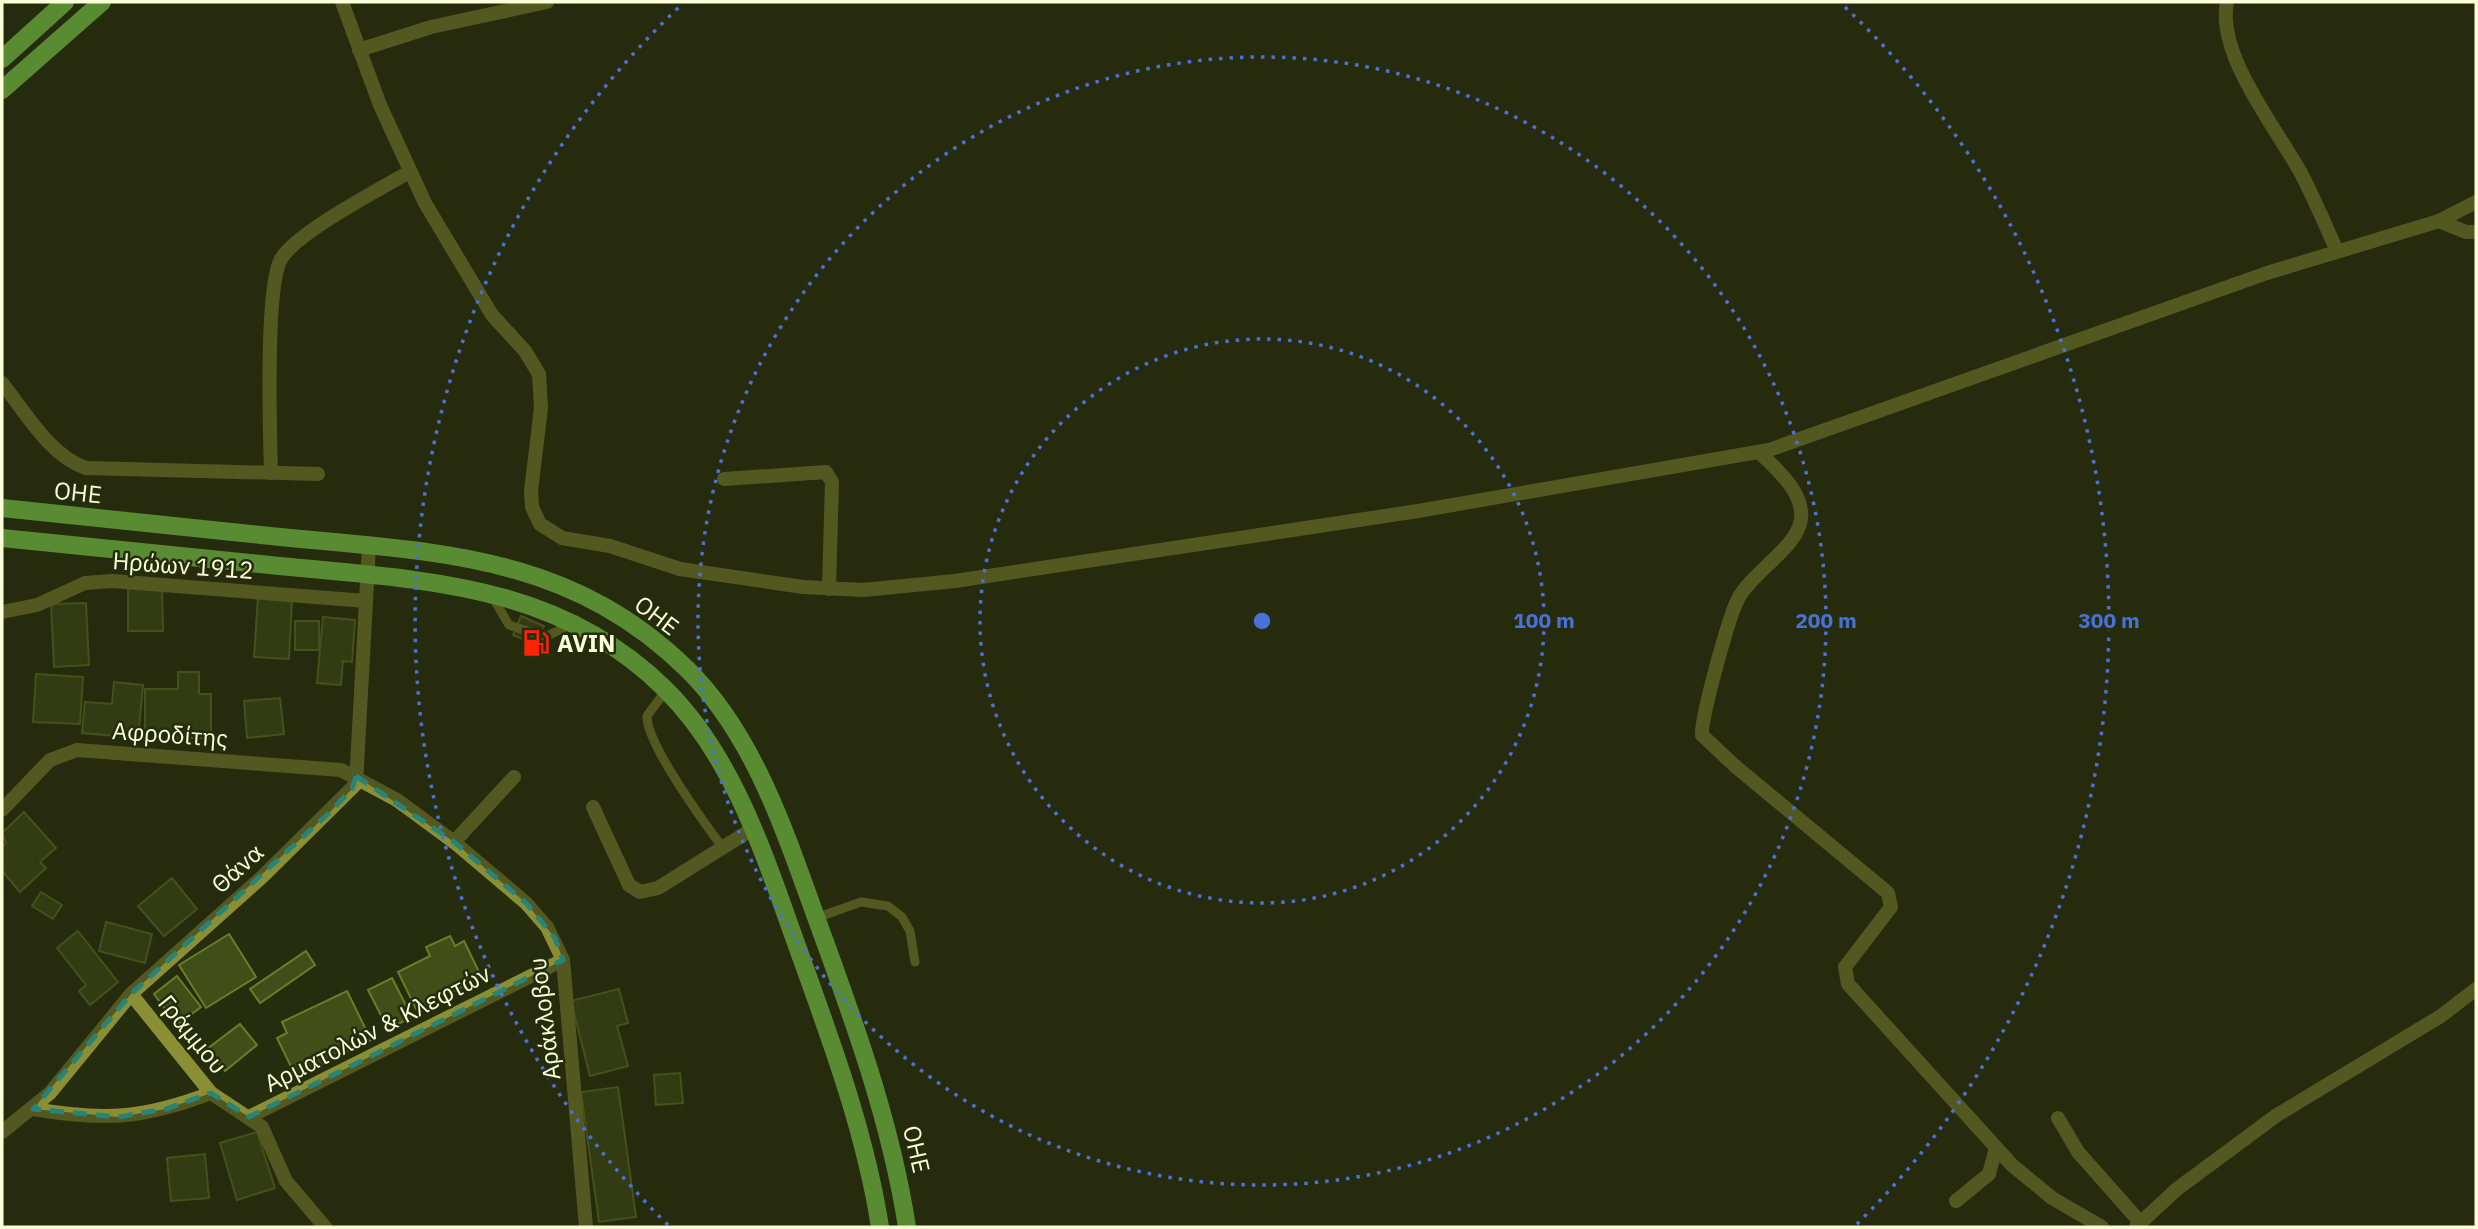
<svg xmlns="http://www.w3.org/2000/svg" width="2478" height="1229" viewBox="0 0 2478 1229" font-family="'IBM Plex Sans',sans-serif">
	<rect width="100%" height="100%" fill="#262c0e"/>
	<g fill="#424e18" stroke="#6a7d28" stroke-width="2">
		<polygon points="128,586 162,586 163,631 128,631"/>
		<polygon points="258,597 292,599 289,659 254,657"/>
		<polygon points="86,603 89,665 54,667 51,604"/>
		<polygon points="521,616 544,626 536,645 513,635"/>
		<polygon points="323,617 355,620 352,662 343,661 341,685 317,683"/>
		<rect x="295" y="621" width="24" height="29"/>
		<polygon points="178,672 199,672 199,694 211,694 211,738 176,738 176,732 145,732 145,689 178,689"/>
		<polygon points="36,674 83,677 80,724 33,722"/>
		<polygon points="114,682 143,685 138,738 82,733 85,702 112,704"/>
		<polygon points="280,698 284,734 247,738 244,701"/>
		<polygon points="24,812 56,848 40,862 46,868 20,892 2,871 2,846 6,843 2,833"/>
		<polygon points="172,878 197,909 164,936 138,906"/>
		<polygon points="41,892 62,905 53,919 32,906"/>
		<polygon points="106,922 152,934 145,963 99,951"/>
		<polygon points="78,931 118,982 90,1005 79,991 86,985 57,948"/>
		<polygon points="229,934 256,977 206,1008 179,965"/>
		<polygon points="450,936 455,946 464,941 482,978 416,1009 398,972 430,956 426,947"/>
		<polygon points="306,951 315,965 260,1003 250,989"/>
		<polygon points="177,976 201,1007 177,1025 154,994"/>
		<polygon points="392,978 412,1017 388,1029 368,990"/>
		<polygon points="619,989 628,1023 617,1026 628,1066 590,1076 571,1001"/>
		<polygon points="347,991 371,1040 296,1077 277,1038 287,1033 282,1022"/>
		<polygon points="240,1024 257,1045 225,1071 207,1049"/>
		<polygon points="680,1073 683,1103 656,1105 654,1075"/>
		<polygon points="618,1087 636,1217 599,1222 581,1092"/>
		<polygon points="257,1132 275,1188 237,1200 220,1143"/>
		<polygon points="205,1154 209,1198 171,1201 167,1158"/>
	</g>
	<g fill="none" stroke-linecap="round" stroke-linejoin="round">
		<g stroke="#8a8f35" stroke-width="9">
			<polyline points="492,596 509,625 545,637 572,624"/>
			<path d="M 666,690 L 647,716 C 646,743 705,824 723,848"/>
			<polyline points="816,918 861,902 888,906 902,917 910,931 915,962"/>
		</g>
		<g stroke="#8a8f35" stroke-width="14">
			<polyline points="342,2 380,105 425,203 492,315 525,351 539,374 541,408 531,491 532,507 540,524 562,538 610,546 680,569 803,587 863,590 955,581 1418,511 1769,450 2267,273 2439,221 2476,202"/>
			<path d="M 2227,2 C 2216,56 2279,131 2303,177 C 2315,201 2326,226 2337,251"/>
			<polyline points="359,50 431,27 547,2"/>
			<polyline points="2439,221 2466,232 2476,232"/>
			<path d="M 2,383 C 25,412 50,456 86,468 L 318,474"/>
			<path d="M 1759,452 C 1777,470 1804,492 1801,519 C 1798,547 1751,573 1738,599 C 1729,616 1701,717 1702,735 L 1735,766 L 1888,893 L 1891,907 L 1845,967 L 1848,984 L 2012,1165 L 2052,1198 L 2102,1227"/>
			<path d="M 271,473 C 270,433 265,288 281,259 C 297,232 379,190 409,172"/>
			<polyline points="724,479 826,472 832,482 829,589"/>
			<polyline points="2,612 37,605 85,583 112,581 366,601"/>
			<polyline points="593,807 629,885 640,892 658,888 754,828"/>
			<polyline points="2,810 50,760 77,750 341,770 397,800 454,842 526,903 547,927 563,960 586,1227"/>
			<polyline points="454,842 514,777"/>
			<polyline points="131,994 211,1093 262,1127 286,1181 325,1227"/>
			<path d="M 33,1109 C 104,1121 143,1119 211,1093"/>
			<polyline points="249,1117 563,960"/>
			<polyline points="2058,1118 2078,1152 2140,1222"/>
			<polyline points="2,1132 50,1093 131,994 262,877 356,784 369,546"/>
			<polyline points="1956,1201 1989,1174 1996,1148"/>
			<polyline points="2136,1227 2177,1189 2277,1115 2441,1016 2476,989"/>
		</g>
		<g stroke="#98ff60" stroke-width="18">
			<polyline points="2,59 65,2"/>
			<polyline points="2,90 102,2"/>
			<path d="M 2,508 C 94,518 187,527 280,537 C 434,552 568,553 687,669 C 752,733 783,826 813,909 C 851,1013 890,1117 907,1227"/>
			<path d="M 2,538 C 91,547 181,556 270,565 C 414,580 555,580 665,689 C 731,754 762,848 792,932 C 827,1030 864,1125 880,1227"/>
		</g>
	</g>
	<path d="M0 0H2478V1229H0ZM 356,776 L 454,842 L 526,903 L 555,938 L 563,960 L 249,1117 L 211,1093 L 166,1109 L 118,1117 L 33,1109 L 131,994 L 329,813 L 352,789 Z" fill="#262c0e" fill-opacity=".55" fill-rule="evenodd"/>
	<path fill="none" stroke="#268479" stroke-width="5" stroke-dasharray="14 9" stroke-linejoin="round" d="M 356,776 L 454,842 L 526,903 L 555,938 L 563,960 L 249,1117 L 211,1093 L 166,1109 L 118,1117 L 33,1109 L 131,994 L 329,813 L 352,789 Z"/>
	<g fill="none" stroke="#4971d8" stroke-width="3.5" stroke-dasharray="3.5 7">
		<circle cx="1262" cy="621" r="282"/>
		<circle cx="1262" cy="621" r="564"/>
		<path d="M668 1225A847 847 0 0 1 679 7M1845 7A847 847 0 0 1 1856 1225"/>
	</g>
	<defs>
		<symbol id="fuel-bare" viewBox="-9 -9 18 18"><path d="M-5.5-6h7V0h2V4h1.3V-2.5L3-4.5l.8-.8L6-3V5H2.5V1h-1V6h-7ZM-4.2-4.7v3.2H.2V-4.7Z" fill="#ff2305" stroke="#262c0e" stroke-width="2.5" paint-order="stroke"/></symbol>
	</defs>
	<g fill-rule="evenodd">
		<use href="#fuel-bare" x="517" y="624" width="38" height="38"/>
	</g>
	<g text-anchor="middle" dominant-baseline="central" stroke-width="5" stroke-linejoin="round" paint-order="stroke">
		<g font-size="24" fill="#faffd9" stroke="#262c0e">
			<text transform="translate(78 492) rotate(6)">ΟΗΕ</text>
			<text transform="translate(183 565) rotate(4)">Ηρώων 1912</text>
			<text transform="translate(657 615) rotate(37)">ΟΗΕ</text>
			<text transform="translate(170 734) rotate(4)">Αφροδίτης</text>
			<text transform="translate(237 868) rotate(-42)">Θάνα</text>
			<text transform="translate(544 1019) rotate(-97)">Αράκλοβου</text>
			<text transform="translate(377 1028) rotate(-27)">Αρματολών &amp; Κλεφτών</text>
			<text transform="translate(193 1034) rotate(51)">Γράμμου</text>
			<text transform="translate(917 1149) rotate(77)">ΟΗΕ</text>
		</g>
		<g font-size="24" font-weight="bold" fill="#faffd9" stroke="#262c0e" text-anchor="start">
			<text x="557" y="643">AVIN</text>
		</g>
	</g>
	<circle cx="1262" cy="621" r="10" fill="#4971d8" stroke="#262c0e" stroke-width="3.5"/>
	<g font-size="21" text-anchor="middle" font-weight="bold" fill="#4971d8" stroke="#262c0e" stroke-width="5" stroke-linejoin="round" paint-order="stroke">
		<text x="1544" y="628">100 m</text>
		<text x="1826" y="628">200 m</text>
		<text x="2109" y="628">300 m</text>
	</g>
	<rect width="2478" height="1229" fill="none" stroke="#faffd9" stroke-width="7"/>
</svg>
